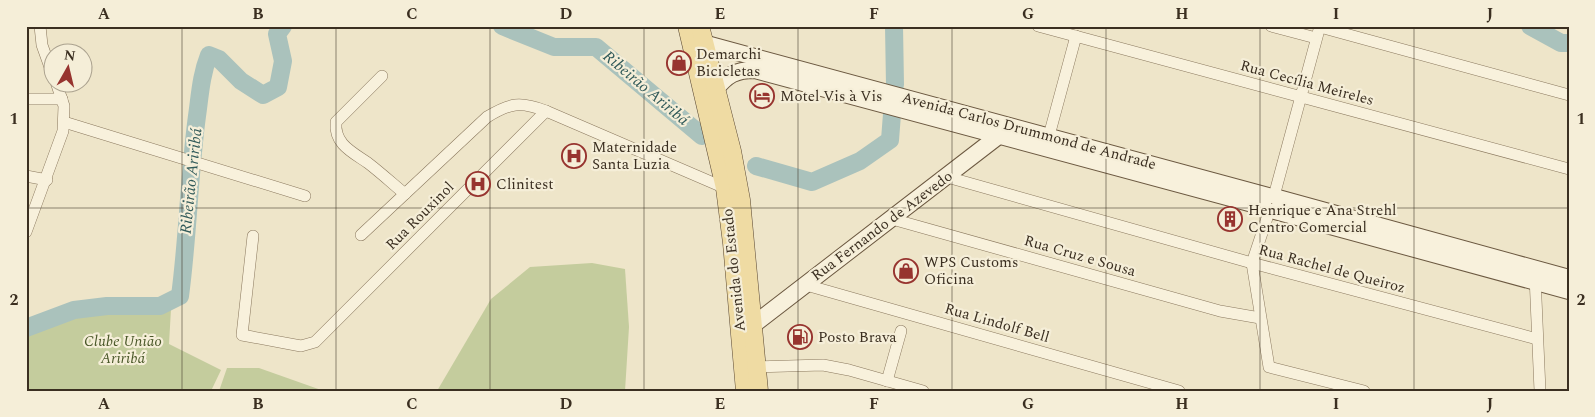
<svg xmlns="http://www.w3.org/2000/svg" width="1595" height="417" viewBox="0 0 1595 417" font-family="Spectral,serif">
	<rect width="100%" height="100%" fill="#eee5c9"/>
	<g fill="#c4cc9d">
		<polygon points="592,263 625,269 629,327 625,391 437,391 491,299 530,267"/>
		<polygon points="171,309 169,344 221,370 211,391 26,391 26,334 74,314 108,310"/>
		<polygon points="227,368 259,368 324,391 219,391"/>
	</g>
	<g fill="none" stroke-linecap="round" stroke-linejoin="round">
		<g stroke="#aac2bc" stroke-width="18">
			<polyline points="502,26 554,47 596,47 702,136"/>
			<polyline points="894,26 895,85"/>
			<polyline points="1530,26 1561,43 1569,43"/>
			<polyline points="756,166 812,182 860,161 890,140 892,114"/>
			<path d="M 26,328 L 74,310 L 107,306 L 160,306 L 180,296 C 188,236 189,176 197,116 C 200,95 201,75 209,55 L 219,59 L 241,81 L 263,95 L 278,87 L 283,61 L 277,34 L 283,26"/>
		</g>
		<defs>
			<g id="street">
				<polyline points="40,26 42,45 52,73"/>
				<polyline points="1038,26 1569,169"/>
				<polyline points="1271,26 1316,38"/>
				<polyline points="1320,27 1569,95"/>
				<path d="M 382,76 L 336,122 C 334,144 352,152 368,163 C 381,173 393,184 405,194"/>
				<polyline points="26,99 62,99"/>
				<polyline points="64,122 305,196"/>
				<polyline points="1047,143 1076,36"/>
				<polyline points="26,176 47,180"/>
				<polyline points="947,177 1252,263 1537,339"/>
				<polyline points="1274,196 1320,26"/>
				<polyline points="1269,212 1252,263 1269,367 1364,391"/>
				<polyline points="892,219 1220,311 1260,318"/>
				<polyline points="26,232 63,131 64,106 56,82"/>
				<path d="M 361,235 L 487,117 C 510,103 520,101 546,111"/>
				<polyline points="253,236 242,335 301,346 315,342 546,111 725,188"/>
				<polyline points="1535,276 1540,391"/>
				<polyline points="806,285 1179,391"/>
				<polyline points="757,367 823,365 849,370 923,391"/>
				<polyline points="887,381 901,331"/>
			</g>
			<g id="secondary">
				<polyline points="703,43 1268,196"/>
				<path d="M 715,90 C 727,75 735,70 755,70 L 1264,207"/>
				<polyline points="1278,198 1569,278"/>
				<polyline points="1275,211 1569,291"/>
				<polyline points="753,325 1005,131"/>
			</g>
			<g id="primary">
				<polyline points="687,26 725,188 732,243 745,391"/>
				<polyline points="700,26 732,151 741,200 759,391"/>
			</g>
		</defs>
		<use href="#street" stroke="#8a785e" stroke-width="12"/>
		<use href="#secondary" stroke="#6c5941" stroke-width="18"/>
		<use href="#primary" stroke="#584632" stroke-width="19"/>
		<use href="#street" stroke="#f8f1dc" stroke-width="11"/>
		<use href="#secondary" stroke="#f8f1dc" stroke-width="16"/>
		<use href="#primary" stroke="#efdba3" stroke-width="18"/>
	</g>
	<path fill="none" stroke="#3b2f21" stroke-width="1" stroke-opacity="0.55" d="M 182,26 L 182,391M 336,26 L 336,391M 490,26 L 490,391M 644,26 L 644,391M 798,26 L 798,391M 952,26 L 952,391M 1106,26 L 1106,391M 1260,26 L 1260,391M 1414,26 L 1414,391M 26,208 L 1569,208"/>
	<defs>
		<symbol id="shop-ring" viewBox="-11 -11 22 22"><circle r="9.5" fill="#f5eed8" stroke="#97342f" stroke-width="1.5"/><path d="M-5-2.5h2.3a2.7 3.5 0 0 1 5.4 0H5L5.5 6h-11ZM-1.5-2.5h3a1.5 2.3 0 0 0-3 0Z" fill="#97342f"/></symbol>
		<symbol id="hotel-ring" viewBox="-11 -11 22 22"><circle r="9.5" fill="#f5eed8" stroke="#97342f" stroke-width="1.5"/><path d="M-6-4.5h1.5V1H6V5H4.5V3h-9V5H-6ZM-4 0a1.8 1.8 0 1 1 3.6 0ZM.5 0V-2.5h3Q6-2.5 6 0Z" fill="#97342f"/></symbol>
		<symbol id="hospital-ring" viewBox="-11 -11 22 22"><circle r="9.5" fill="#f5eed8" stroke="#97342f" stroke-width="1.5"/><path d="M-5-5h3v3.5h4V-5h3V5h-3V1.5h-4V5h-3Z" fill="#97342f"/></symbol>
		<symbol id="building-ring" viewBox="-11 -11 22 22"><circle r="9.5" fill="#f5eed8" stroke="#97342f" stroke-width="1.5"/><path d="M-4-6H4V6H1V3H-1V6H-4ZM-2.5-4.3h1.7v1.8h-1.7ZM.8-4.3h1.7v1.8H.8ZM-2.5-1h1.7V.8h-1.7ZM.8-1h1.7V.8H.8Z" fill="#97342f"/></symbol>
		<symbol id="fuel-ring" viewBox="-11 -11 22 22"><circle r="9.5" fill="#f5eed8" stroke="#97342f" stroke-width="1.5"/><path d="M-5.5-6h7V0h2V4h1.3V-2.5L3-4.5l.8-.8L6-3V5H2.5V1h-1V6h-7ZM-4.2-4.7v3.2H.2V-4.7Z" fill="#97342f"/></symbol>
	</defs>
	<g fill-rule="evenodd">
		<use href="#shop-ring" x="665" y="49" width="28" height="28"/>
		<use href="#hotel-ring" x="748" y="82" width="28" height="28"/>
		<use href="#hospital-ring" x="560" y="142" width="28" height="28"/>
		<use href="#hospital-ring" x="464" y="170" width="28" height="28"/>
		<use href="#building-ring" x="1216" y="205" width="28" height="28"/>
		<use href="#shop-ring" x="892" y="257" width="28" height="28"/>
		<use href="#fuel-ring" x="786" y="323" width="28" height="28"/>
	</g>
	<g text-anchor="middle" dominant-baseline="central" stroke-width="4.5" stroke-linejoin="round" paint-order="stroke">
		<g font-size="15" fill="#3b2f21" stroke="#f5eed8" text-anchor="start">
			<text x="696" y="54">Demarchi<tspan x="696" dy="17">Bicicletas</tspan></text>
			<text x="780" y="96">Motel Vis à Vis</text>
			<text x="592" y="147">Maternidade<tspan x="592" dy="17">Santa Luzia</tspan></text>
			<text x="496" y="184">Clinitest</text>
			<text x="1248" y="210">Henrique e Ana Strehl<tspan x="1248" dy="17">Centro Comercial</tspan></text>
			<text x="924" y="262">WPS Customs<tspan x="924" dy="17">Oficina</tspan></text>
			<text x="818" y="337">Posto Brava</text>
		</g>
		<g font-size="15" fill="#3b2f21" stroke="#f5eed8">
			<text transform="translate(1307 83) rotate(15)">Rua Cecília Meireles</text>
			<text transform="translate(1029 131) rotate(15)">Avenida Carlos Drummond de Andrade</text>
			<text transform="translate(420 216) rotate(-45)">Rua Rouxinol</text>
			<text transform="translate(882 226) rotate(-37)">Rua Fernando de Azevedo</text>
			<text transform="translate(1080 256) rotate(16)">Rua Cruz e Sousa</text>
			<text transform="translate(1332 269) rotate(15)">Rua Rachel de Queiroz</text>
			<text transform="translate(734 270) rotate(-96)">Avenida do Estado</text>
			<text transform="translate(997 323) rotate(16)">Rua Lindolf Bell</text>
		</g>
		<g font-size="15" font-style="italic" fill="#495728" stroke="#f5eed8">
			<text x="123" y="341">Clube União<tspan x="123" dy="17">Ariribá</tspan></text>
		</g>
		<g font-size="16" font-style="italic" fill="#315a59" stroke="#f5eed8">
			<text transform="translate(646 88) rotate(40)">Ribeirão Ariribá</text>
			<text transform="translate(191 181) rotate(-84)">Ribeirão Ariribá</text>
		</g>
	</g>
	<rect width="1595" height="417" fill="none" stroke="#f5eed8" stroke-width="55"/>
	<g transform="translate(68 68) rotate(8)"><circle r="24" fill="#f5eed8" stroke="#aba28f"/>
	<path d="M0-4L9 19L0 12L-9 19Z" fill="#97342f"/>
	<text y="-8" font-size="14" font-weight="bold" text-anchor="middle" fill="#3b2f21">N</text>
	</g>
	<rect x="28" y="28" width="1540" height="362" fill="none" stroke="#3b2f21" stroke-width="2"/>
	<g font-size="16" text-anchor="middle" font-weight="bold" fill="#3b2f21">
		<text x="104" y="19">A</text>
		<text x="258" y="19">B</text>
		<text x="412" y="19">C</text>
		<text x="566" y="19">D</text>
		<text x="720" y="19">E</text>
		<text x="874" y="19">F</text>
		<text x="1028" y="19">G</text>
		<text x="1182" y="19">H</text>
		<text x="1336" y="19">I</text>
		<text x="1490" y="19">J</text>
		<text x="14" y="124">1</text>
		<text x="1581" y="124">1</text>
		<text x="14" y="305">2</text>
		<text x="1581" y="305">2</text>
		<text x="104" y="409">A</text>
		<text x="258" y="409">B</text>
		<text x="412" y="409">C</text>
		<text x="566" y="409">D</text>
		<text x="720" y="409">E</text>
		<text x="874" y="409">F</text>
		<text x="1028" y="409">G</text>
		<text x="1182" y="409">H</text>
		<text x="1336" y="409">I</text>
		<text x="1490" y="409">J</text>
	</g>
</svg>
